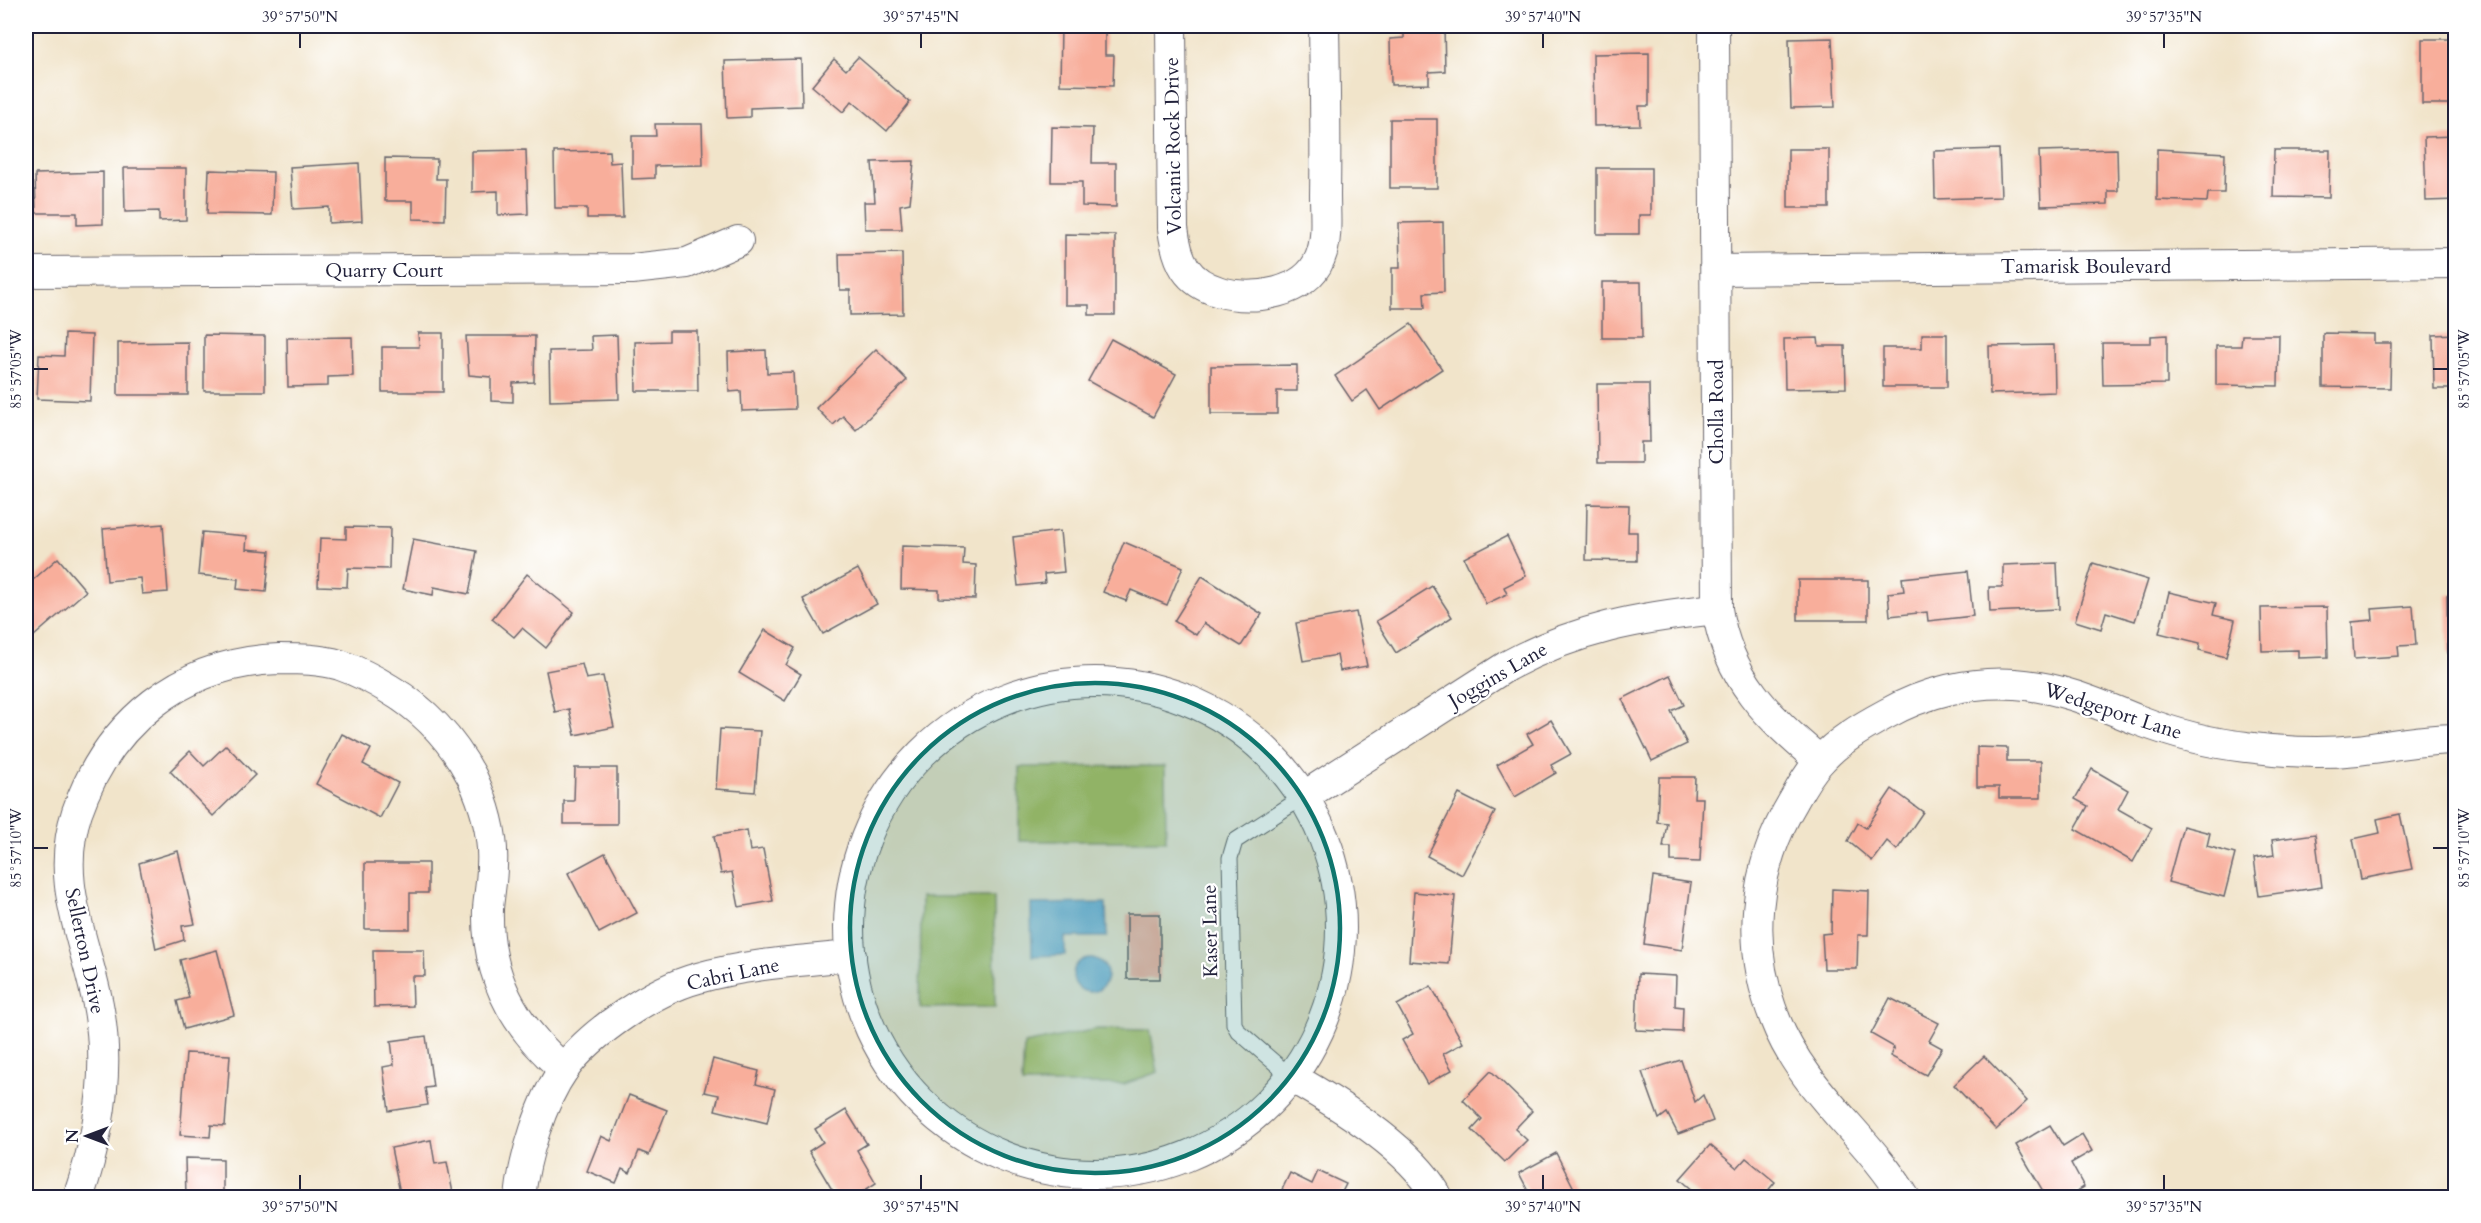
<svg xmlns="http://www.w3.org/2000/svg" width="2481" height="1223" viewBox="0 0 2481 1223" font-family="Cardo,serif">
	<rect width="100%" height="100%" fill="#fff"/>
	<filter id="ink" filterUnits="userSpaceOnUse"><feTurbulence type="fractalNoise" baseFrequency=".0167" numOctaves="2"/><feDisplacementMap in="SourceGraphic" scale="12" xChannelSelector="R" yChannelSelector="G"/><feConvolveMatrix kernelMatrix="1 2 1 2 8 2 1 2 1" color-interpolation-filters="sRGB"/></filter>
	<filter id="wash" filterUnits="userSpaceOnUse"><feTurbulence type="fractalNoise" baseFrequency=".008" numOctaves="4" result="noise"/><feDisplacementMap in="SourceGraphic" scale="24" xChannelSelector="R" yChannelSelector="G"/><feGaussianBlur stdDeviation="1.35" result="paint"/><feColorMatrix in="noise" values="0 0 0 0 0 0 0 0 0 0 0 0 0 0 0 0 0 1.4 0 .05"/><feComposite in="paint" operator="in"/></filter>
	<g filter="url(#wash)">
		<rect width="100%" height="100%" fill="#f1e4ca"/>
		<g fill="#b2c265" stroke="#6a7250" stroke-width="1.5">
			<polygon points="1165,766 1166,841 1019,841 1019,767"/>
			<polygon points="921,897 994,897 995,1007 920,1008"/>
			<polygon points="1097,1029 1150,1030 1158,1072 1124,1084 1022,1084 1024,1044"/>
		</g>
		<g fill="#60a8d7" stroke="#416589" stroke-width="1.5">
			<polygon points="1106,903 1107,937 1065,937 1065,955 1032,956 1031,904"/>
			<circle cx="1090" cy="975" r="17"/>
		</g>
		<g id="blocks">
			<g fill="#f8ae9b">
				<polygon points="1061,26 1105,26 1105,55 1114,55 1113,86 1060,85"/>
				<polygon points="1404,26 1444,26 1445,71 1429,72 1429,84 1391,85 1390,39 1404,38"/>
				<polygon points="1832,38 1835,107 1791,108 1789,39"/>
				<rect x="2422" y="39" width="34" height="65"/>
				<polygon points="1649,53 1649,106 1639,106 1640,125 1594,126 1593,54"/>
				<polygon points="858,57 910,102 887,131 852,101 843,112 812,86 834,59 846,70"/>
				<polygon points="801,59 802,106 750,108 750,117 727,118 725,61"/>
				<rect x="1390" y="119" width="47" height="69"/>
				<polygon points="655,124 702,124 703,165 655,166 655,178 632,179 632,136 656,136"/>
				<polygon points="1052,127 1093,128 1092,163 1116,163 1116,207 1082,206 1082,182 1051,182"/>
				<polygon points="2456,136 2456,200 2426,201 2424,137"/>
				<rect x="1788" y="149" width="41" height="59"/>
				<polygon points="1999,149 2001,197 1935,199 1934,151"/>
				<polygon points="2117,149 2118,191 2108,191 2108,204 2041,206 2039,151"/>
				<polygon points="2157,149 2225,153 2224,193 2208,193 2207,202 2157,200"/>
				<polygon points="526,150 528,214 498,215 498,191 472,192 472,151"/>
				<polygon points="2274,150 2330,150 2329,198 2273,197"/>
				<polygon points="609,151 610,163 621,162 623,218 587,218 587,208 555,208 554,152"/>
				<polygon points="385,158 437,159 436,179 446,179 445,220 413,219 413,201 385,201"/>
				<polygon points="914,161 910,203 900,205 902,229 865,229 864,202 875,202 872,162"/>
				<polygon points="359,163 362,221 329,223 329,207 293,209 290,167"/>
				<polygon points="124,168 186,168 186,220 159,221 159,211 125,212"/>
				<polygon points="1597,168 1651,168 1651,215 1639,215 1639,234 1597,234"/>
				<polygon points="209,170 273,172 272,215 207,214"/>
				<polygon points="103,172 103,224 77,225 77,213 36,213 35,174"/>
				<polygon points="1443,222 1444,292 1424,293 1425,308 1392,308 1392,268 1400,268 1399,223"/>
				<polygon points="1065,234 1115,235 1115,315 1089,315 1089,305 1065,305"/>
				<polygon points="902,253 903,314 850,315 850,290 840,290 839,254"/>
				<polygon points="1602,282 1641,282 1642,338 1602,338"/>
				<polygon points="1411,324 1442,369 1380,410 1367,390 1352,401 1335,376"/>
				<polygon points="669,331 697,331 698,391 636,391 635,342 669,341"/>
				<polygon points="418,333 443,333 443,392 382,392 382,347 419,347"/>
				<polygon points="2323,333 2374,334 2374,343 2391,343 2390,388 2323,387"/>
				<polygon points="65,334 92,335 90,401 37,399 39,355 64,356"/>
				<polygon points="1922,334 1947,334 1947,387 1883,387 1883,348 1922,348"/>
				<polygon points="2456,334 2456,389 2434,389 2433,335"/>
				<polygon points="204,335 265,336 265,391 204,391"/>
				<polygon points="617,335 619,399 550,401 549,351 592,350 591,336"/>
				<polygon points="2167,335 2167,384 2103,385 2102,343 2151,343 2151,336"/>
				<polygon points="2242,335 2279,335 2278,386 2216,385 2216,346 2241,346"/>
				<polygon points="466,336 535,336 534,382 513,383 513,402 491,401 491,377 469,375"/>
				<polygon points="352,337 353,376 328,377 328,386 288,387 287,338"/>
				<polygon points="1818,338 1819,346 1845,346 1846,388 1785,389 1784,339"/>
				<polygon points="1111,339 1176,374 1153,417 1088,381"/>
				<polygon points="188,342 188,395 118,395 118,343"/>
				<polygon points="2054,345 2055,392 1990,394 1989,346"/>
				<polygon points="876,349 907,380 856,430 843,416 833,425 816,408"/>
				<polygon points="766,350 767,373 793,372 795,409 742,411 741,391 729,392 728,352"/>
				<polygon points="1297,365 1297,391 1277,391 1277,414 1211,414 1211,366"/>
				<polygon points="1597,384 1649,384 1650,442 1641,442 1641,463 1598,463"/>
				<polygon points="1587,504 1629,505 1628,532 1637,532 1637,561 1586,560"/>
				<polygon points="163,524 168,592 142,594 140,578 107,581 103,529"/>
				<polygon points="346,527 390,528 389,569 348,568 347,587 318,586 320,538 346,539"/>
				<polygon points="1060,531 1064,572 1044,574 1045,583 1018,586 1013,537"/>
				<polygon points="202,532 247,536 246,549 270,551 266,592 237,589 238,579 198,575"/>
				<polygon points="1507,536 1526,576 1504,587 1507,594 1486,604 1464,558"/>
				<polygon points="413,539 477,551 469,594 434,587 433,595 403,589"/>
				<polygon points="1124,542 1183,567 1167,605 1131,590 1126,601 1103,592"/>
				<polygon points="902,546 964,548 963,564 976,565 975,599 939,598 939,590 901,589"/>
				<polygon points="58,558 86,591 34,636 26,627 26,586"/>
				<polygon points="2057,563 2059,609 1990,612 1989,587 2003,587 2003,565"/>
				<polygon points="2093,563 2148,580 2135,621 2106,612 2101,629 2075,621"/>
				<polygon points="858,569 877,604 823,634 803,599"/>
				<polygon points="1968,571 1973,616 1928,621 1927,612 1890,616 1888,593 1904,591 1902,578"/>
				<polygon points="527,574 574,612 546,648 522,628 514,637 492,619"/>
				<polygon points="1202,576 1262,614 1241,646 1204,623 1196,635 1174,621"/>
				<rect x="1798" y="580" width="70" height="40"/>
				<polygon points="1432,586 1452,617 1396,653 1376,621"/>
				<polygon points="2169,592 2216,603 2213,615 2235,620 2226,657 2199,650 2200,643 2159,633"/>
				<polygon points="2447,595 2456,595 2456,653 2448,653"/>
				<polygon points="2413,606 2416,645 2398,646 2399,656 2354,659 2352,622 2373,620 2372,609"/>
				<polygon points="2327,607 2328,657 2298,658 2298,650 2262,651 2261,608"/>
				<polygon points="1356,612 1367,666 1340,671 1337,655 1303,661 1296,623"/>
				<polygon points="765,630 795,648 786,665 801,674 785,701 739,673"/>
				<polygon points="582,664 586,679 603,676 614,727 575,735 569,709 555,712 546,671"/>
				<polygon points="1670,675 1684,705 1671,711 1687,744 1652,761 1622,699"/>
				<polygon points="1551,720 1571,754 1551,765 1556,773 1515,797 1497,765 1533,744 1527,734"/>
				<polygon points="720,729 760,731 755,792 716,789"/>
				<polygon points="342,734 371,749 363,764 398,783 380,818 316,784"/>
				<polygon points="226,745 255,775 213,816 170,771 190,751 204,766"/>
				<polygon points="1977,747 2007,748 2007,761 2041,761 2041,798 1999,798 1999,787 1977,787"/>
				<polygon points="575,768 617,768 617,824 564,824 564,801 574,801"/>
				<polygon points="2092,769 2128,790 2118,809 2152,828 2133,862 2075,829 2088,806 2075,799"/>
				<polygon points="1659,777 1695,777 1694,798 1703,798 1700,862 1671,861 1671,847 1663,847 1667,823 1657,822"/>
				<polygon points="1892,789 1923,812 1897,850 1887,841 1872,861 1848,841 1858,823 1866,828"/>
				<polygon points="1459,794 1495,812 1462,875 1427,856"/>
				<polygon points="2400,814 2412,869 2361,879 2353,839 2380,833 2377,819"/>
				<polygon points="2183,826 2210,833 2207,846 2235,854 2224,897 2168,882"/>
				<polygon points="747,830 750,851 763,849 773,901 739,907 732,872 721,874 714,836"/>
				<polygon points="2315,834 2322,887 2259,896 2254,858 2274,855 2272,840"/>
				<polygon points="178,851 195,924 182,926 184,940 156,949 139,863"/>
				<polygon points="605,853 637,913 599,933 568,873"/>
				<polygon points="365,863 428,863 428,893 410,893 410,929 365,929"/>
				<polygon points="1653,877 1691,883 1682,950 1644,944"/>
				<polygon points="1832,889 1869,891 1868,935 1858,935 1857,969 1824,969 1822,934 1831,933"/>
				<polygon points="1414,892 1455,896 1449,964 1409,961"/>
				<rect x="1127" y="914" width="33" height="65"/>
				<polygon points="217,950 234,1015 184,1029 177,1001 189,998 180,960"/>
				<polygon points="373,950 424,950 425,976 412,976 413,1006 374,1007"/>
				<polygon points="1638,974 1676,976 1675,1006 1683,1007 1682,1032 1636,1030"/>
				<polygon points="1431,986 1463,1043 1443,1054 1452,1070 1427,1084 1402,1040 1413,1034 1397,1005"/>
				<polygon points="1890,998 1939,1023 1929,1041 1942,1048 1926,1075 1890,1056 1894,1047 1871,1034"/>
				<polygon points="426,1036 433,1087 425,1088 428,1105 389,1111 383,1067 394,1065 391,1041"/>
				<polygon points="186,1053 230,1055 225,1126 211,1125 210,1137 180,1135"/>
				<polygon points="1984,1056 2027,1101 1996,1130 1954,1085"/>
				<polygon points="713,1059 759,1071 756,1084 775,1089 767,1123 715,1110 719,1095 704,1092"/>
				<polygon points="1681,1060 1695,1102 1703,1095 1713,1121 1678,1134 1667,1113 1659,1119 1642,1072"/>
				<polygon points="1491,1071 1532,1111 1515,1129 1527,1140 1505,1162 1472,1130 1482,1119 1463,1100"/>
				<polygon points="629,1095 667,1110 649,1155 639,1151 630,1173 622,1169 616,1183 587,1171 601,1136 611,1141"/>
				<polygon points="846,1110 867,1144 857,1150 876,1183 853,1198 837,1198 809,1151 823,1142 815,1129"/>
				<polygon points="2050,1125 2063,1146 2082,1134 2092,1151 2071,1163 2084,1187 2066,1198 2047,1198 2016,1145"/>
				<polygon points="431,1140 435,1164 447,1162 453,1193 431,1198 401,1198 391,1148"/>
				<polygon points="1710,1145 1737,1168 1746,1158 1775,1182 1762,1198 1702,1198 1680,1179"/>
				<polygon points="1556,1153 1579,1198 1532,1198 1519,1173"/>
				<polygon points="185,1158 223,1159 223,1198 186,1198"/>
				<polygon points="1318,1171 1346,1184 1339,1198 1278,1198 1290,1173 1312,1184"/>
			</g>
		</g>
	</g>
	<g filter="url(#ink)">
		<use href="#blocks" fill-opacity="0" stroke="#6a666d" stroke-width="1.5"/>
		<g fill="none" stroke-linecap="round" stroke-linejoin="round">
			<defs>
				<polyline id="lane" points="1291,1077 1238,1031 1234,1024 1230,858 1235,841 1303,797"/>
				<g id="street">
					<path d="M 1171,26 L 1173,228 C 1177,261 1186,282 1220,292 C 1253,301 1306,294 1320,258 C 1328,239 1325,215 1325,195 C 1326,138 1325,82 1324,26"/>
					<path d="M 1714,26 L 1717,609 C 1728,679 1768,717 1820,761"/>
					<polyline points="1716,270 2456,263"/>
					<polyline points="26,272 632,269 687,263 738,241"/>
					<circle cx="1095" cy="928" r="246"/>
					<path d="M 1303,797 L 1507,666 C 1575,629 1640,617 1717,609"/>
					<path d="M 1291,1077 C 1337,1103 1414,1150 1438,1198"/>
					<path d="M 78,1198 C 98,1139 110,1072 99,1010 C 87,941 53,884 77,812 C 108,723 182,662 279,659 C 299,659 320,659 340,665 C 357,671 373,679 389,689 C 425,710 453,741 472,777 C 485,805 494,836 492,866 C 492,881 489,895 488,909 C 486,976 514,1027 564,1069"/>
					<path d="M 520,1198 C 524,1157 541,1102 564,1069 C 591,1032 654,990 698,978 C 748,964 800,961 851,956"/>
					<path d="M 1905,1198 C 1866,1134 1802,1090 1775,1019 C 1746,946 1753,868 1794,800 C 1801,787 1809,773 1820,761 C 1838,741 1862,727 1886,714 C 1925,692 1971,681 2015,684 C 2060,687 2098,704 2138,720 C 2172,733 2209,743 2246,747 C 2283,752 2320,754 2357,750 C 2390,746 2422,739 2456,739"/>
				</g>
			</defs>
			<use href="#lane" stroke="#6a666d" stroke-width="17"/>
			<use href="#street" stroke="#6a666d" stroke-width="32"/>
			<use href="#lane" stroke="#fff" stroke-width="15"/>
			<use href="#street" stroke="#fff" stroke-width="30"/>
		</g>
	</g>
	<path fill="#0f766e" fill-opacity="0.2" stroke="#0f766e" stroke-width="4.5" stroke-linejoin="round" d="M850 928a245 245 0 1 1 490 0a245 245 0 1 1-490 0Z"/>
	<path fill="none" stroke="#22223b" stroke-width="2" d="M 300,33 L 300,48M 921,33 L 921,48M 1543,33 L 1543,48M 2164,33 L 2164,48M 33,369 L 48,369M 2433,369 L 2448,369M 33,848 L 48,848M 2433,848 L 2448,848M 300,1175 L 300,1190M 921,1175 L 921,1190M 1543,1175 L 1543,1190M 2164,1175 L 2164,1190"/>
	<g text-anchor="middle" dominant-baseline="central" stroke-width="4.5" stroke-linejoin="round" paint-order="stroke">
		<g font-size="20" fill="#22223b" stroke="#fff">
			<text transform="translate(1173 146) rotate(-91)">Volcanic Rock Drive</text>
			<text x="2086" y="266">Tamarisk Boulevard</text>
			<text x="384" y="270">Quarry Court</text>
			<text transform="translate(1716 412) rotate(-90)">Cholla Road</text>
			<text transform="translate(1498 675) rotate(-30)">Joggins Lane</text>
			<text transform="translate(2113 711) rotate(18)">Wedgeport Lane</text>
			<text transform="translate(1210 931) rotate(-91)">Kaser Lane</text>
			<text transform="translate(85 951) rotate(78)">Sellerton Drive</text>
			<text transform="translate(733 974) rotate(-12)">Cabri Lane</text>
		</g>
	</g>
	<rect width="2481" height="1223" fill="none" stroke="#fff" stroke-width="66"/>
	<g transform="translate(87 1136) rotate(270)" stroke="#ffffff" stroke-width="4.5" paint-order="stroke">
	<path d="M0-4.5L10 22L0 15L-10 22Z" fill="#22223b"/>
	<text y="-9" font-size="16" font-weight="bold" text-anchor="middle" fill="#22223b">N</text>
	</g>
	<rect x="33" y="33" width="2415" height="1157" fill="none" stroke="#22223b" stroke-width="2"/>
	<g font-size="15" text-anchor="middle" fill="#22223b">
		<text x="300" y="22">39°57'50"N</text>
		<text x="921" y="22">39°57'45"N</text>
		<text x="1543" y="22">39°57'40"N</text>
		<text x="2164" y="22">39°57'35"N</text>
		<text transform="translate(2464 369) rotate(-90)" y="5">85°57'05"W</text>
		<text transform="translate(16 369) rotate(-90)" y="5">85°57'05"W</text>
		<text transform="translate(2464 848) rotate(-90)" y="5">85°57'10"W</text>
		<text transform="translate(16 848) rotate(-90)" y="5">85°57'10"W</text>
		<text x="300" y="1212">39°57'50"N</text>
		<text x="921" y="1212">39°57'45"N</text>
		<text x="1543" y="1212">39°57'40"N</text>
		<text x="2164" y="1212">39°57'35"N</text>
	</g>
</svg>
